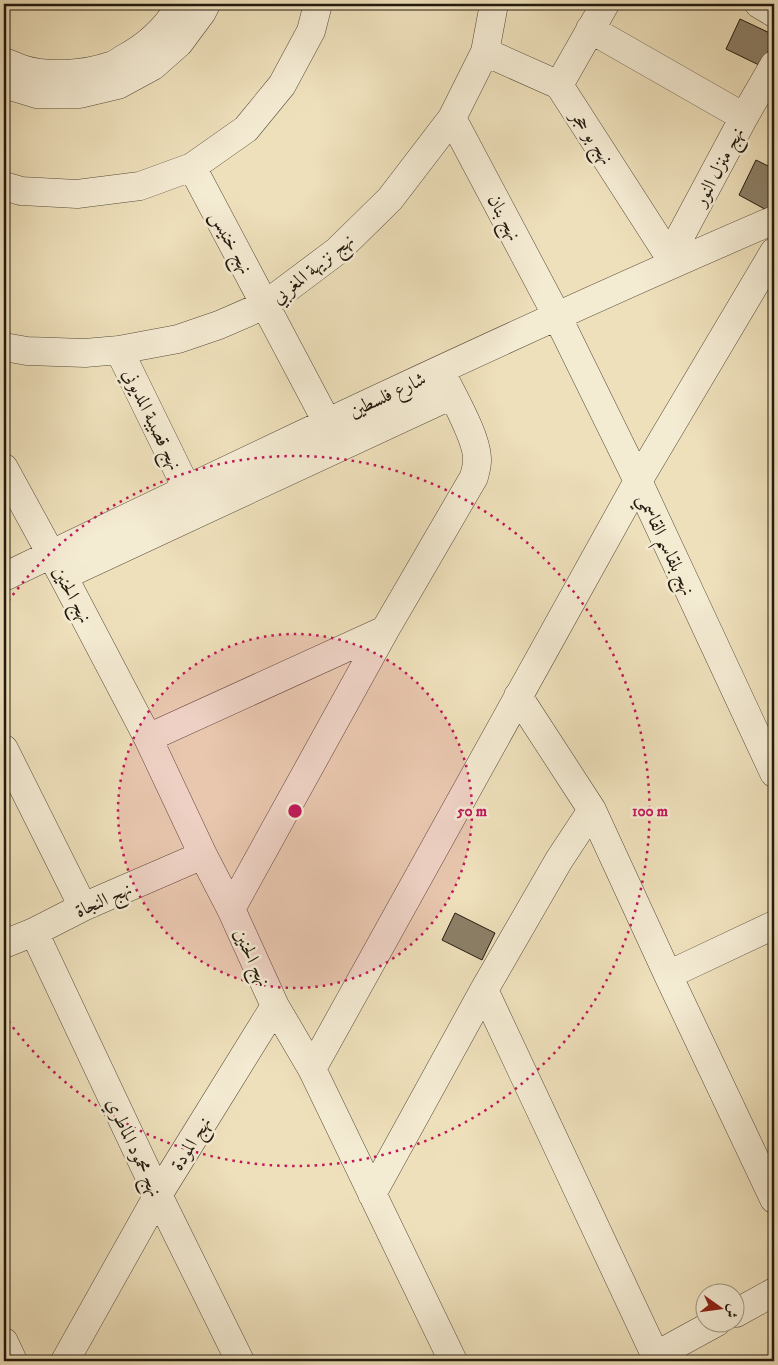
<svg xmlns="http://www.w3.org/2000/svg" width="778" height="1365" font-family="'IM FELL DW Pica',Amiri,serif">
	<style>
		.building { fill: #8c8068; stroke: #22190e }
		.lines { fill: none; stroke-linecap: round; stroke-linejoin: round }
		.minor-casing { stroke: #554b39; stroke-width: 29 }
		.minor { stroke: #f4ebd3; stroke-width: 28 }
		.ring { fill: none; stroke: #c2185b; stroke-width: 2.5; stroke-dasharray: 2.5 5 }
		.labels { text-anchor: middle; stroke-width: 5; stroke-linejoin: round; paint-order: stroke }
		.street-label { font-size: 19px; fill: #22190e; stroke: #f4ebd3 }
		.centre { fill: #c2185b; stroke: #f4ebd3; stroke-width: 2.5 }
		.ring-label { font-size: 15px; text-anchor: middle; font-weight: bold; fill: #c2185b; stroke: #f4ebd3; stroke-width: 5; stroke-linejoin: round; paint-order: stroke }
	</style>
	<rect width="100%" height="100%" fill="#eee0bb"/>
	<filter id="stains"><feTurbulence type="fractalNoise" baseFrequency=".004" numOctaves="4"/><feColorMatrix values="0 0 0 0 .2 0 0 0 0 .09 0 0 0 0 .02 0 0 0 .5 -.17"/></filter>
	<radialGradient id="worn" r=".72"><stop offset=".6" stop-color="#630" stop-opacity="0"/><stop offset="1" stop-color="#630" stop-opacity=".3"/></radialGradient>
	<!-- building -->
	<path class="building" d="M740,19l34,16v4l-13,27 -35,-17z
		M756,160l18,9v40l-2,4 -33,-18z
		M455,913l40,20 -13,27 -40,-20z"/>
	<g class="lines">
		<defs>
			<path id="minor" d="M759,4l15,9
				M590,29l154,88
				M485,52l74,33 110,171
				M4,62c6,2 12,5 18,7 24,8 63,6 88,-3 4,-1 9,-4 13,-7 25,-13 44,-31 58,-55
				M4,84l33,10h43l38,-9 35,-19 26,-23 23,-31 4,-8
				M559,85l46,-81
				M452,118l105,198 81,165 136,292
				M192,167l135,255
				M4,186l17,5 56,3 63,-8 52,-19 54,-38 36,-44 29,-54 7,-27
				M664,267l80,-150 30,-52
				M4,347l23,4 58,2 34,-3 59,-11 41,-14 46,-20 72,-54 53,-52 62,-81 33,-66 9,-48
				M119,350l68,139
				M4,468l59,108 85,162 55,117 28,54 44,97 37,63 141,292
				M63,576l389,-181
				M4,577c255,-123 510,-245 770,-357
				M518,696l74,114 76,165 106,224
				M148,738l237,-108
				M4,749l79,158
				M231,909l154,-279 89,-153c1,-5 3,-10 3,-16 2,-21 -27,-70 -37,-91
				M34,932l124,263 82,166
				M4,944l30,-12 49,-25 120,-52
				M668,975l106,-50
				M484,990l174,371
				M312,1069l326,-588 136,-229
				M372,1194l112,-204 75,-130 33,-50
				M736,1313l38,-21
				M4,1342l9,19
				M655,1356l62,-34
				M65,1361l93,-166 117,-189"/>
		</defs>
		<!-- minor casing -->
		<use href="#minor" class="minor-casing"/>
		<!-- minor -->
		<use href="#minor" class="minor"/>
	</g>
	<!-- distance rings -->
	<circle cx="295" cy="811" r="177" fill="#c2185b" fill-opacity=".12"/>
	<g class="ring">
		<circle cx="295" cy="811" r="177"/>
		<path d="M4 607A355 355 0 1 1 4 1015"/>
	</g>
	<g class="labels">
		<!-- street labels -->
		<g class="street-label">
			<text transform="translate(593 137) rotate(57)" y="7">نهج بو حجر</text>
			<text transform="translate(718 166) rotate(-62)" y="7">نهج منزل النور</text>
			<text transform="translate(505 217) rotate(62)" y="7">نهج بنان</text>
			<text transform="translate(232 242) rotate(62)" y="7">نهج خنيس</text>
			<text transform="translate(312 268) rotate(-39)" y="7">نهج نزيهة المغربي</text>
			<text transform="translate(387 394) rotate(-25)" y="7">شارع فلسطين</text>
			<text transform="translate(153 419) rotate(64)" y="7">نهج قصيبة المديوني</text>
			<text transform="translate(667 544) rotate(65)" y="7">نهج بلقاسم القاسمي</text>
			<text transform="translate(73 594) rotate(62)" y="7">نهج الحنين</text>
			<text transform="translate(103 899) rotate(-24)" y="7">نهج النجاة</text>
			<text transform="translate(253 957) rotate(65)" y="7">نهج الحنين</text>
			<text transform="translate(190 1143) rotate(-58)" y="7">نهج المودة</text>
			<text transform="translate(135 1147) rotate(65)" y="7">نهج محمود الماطري</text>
		</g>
	</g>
	<circle cx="295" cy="811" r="8" class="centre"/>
	<g class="ring-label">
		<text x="472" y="816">50 m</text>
		<text x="650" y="816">100 m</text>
	</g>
	<!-- margin -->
	<rect width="778" height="1365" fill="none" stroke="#eee0bb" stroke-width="20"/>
	<rect x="5" y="5" width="768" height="1355" fill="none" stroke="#22190e" stroke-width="2.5"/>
	<rect x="10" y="10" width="758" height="1345" fill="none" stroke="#22190e"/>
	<!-- north arrow -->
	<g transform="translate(720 1308) rotate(104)"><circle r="24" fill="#f4ebd3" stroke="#a09784"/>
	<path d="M0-4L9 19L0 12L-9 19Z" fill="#8f2418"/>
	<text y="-8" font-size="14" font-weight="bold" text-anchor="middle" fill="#22190e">ش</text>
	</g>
	<rect width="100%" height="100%" filter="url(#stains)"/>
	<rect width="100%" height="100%" fill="url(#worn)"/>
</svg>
